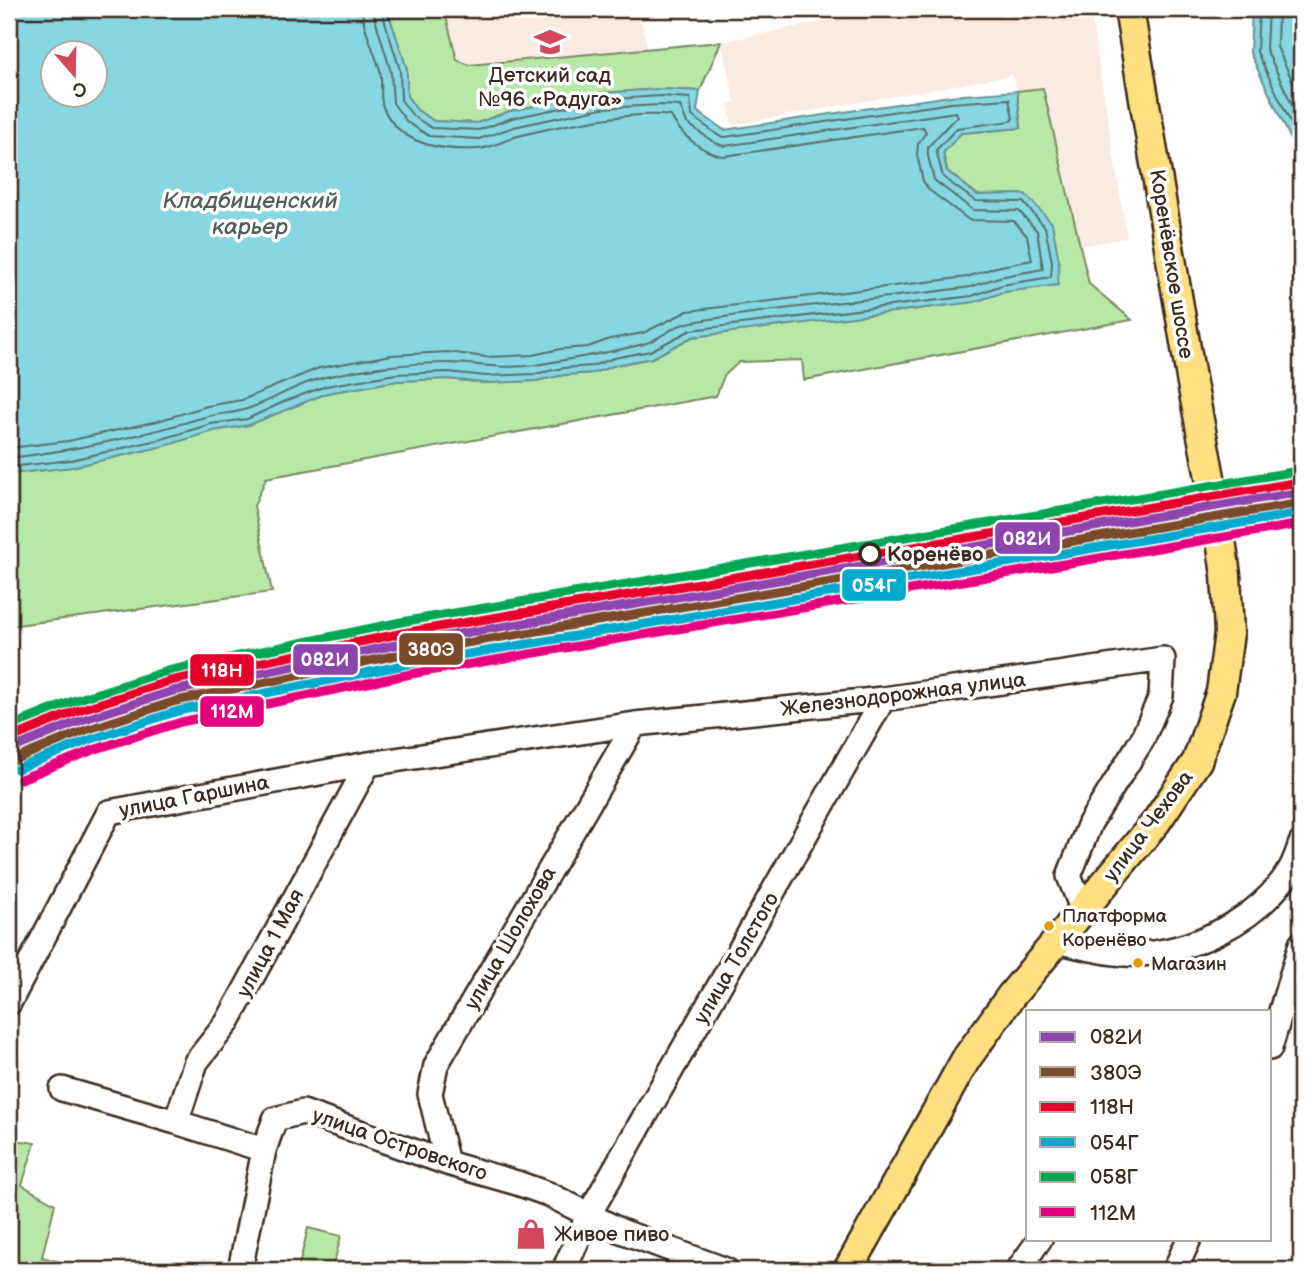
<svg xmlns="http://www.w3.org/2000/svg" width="1310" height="1279" font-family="'Balsamiq Sans',sans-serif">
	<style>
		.built { fill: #faebe2 }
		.green { fill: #b8e8a7; stroke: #7a8962; stroke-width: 2 }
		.water { fill: #86d7e2; stroke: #689294; stroke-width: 2; fill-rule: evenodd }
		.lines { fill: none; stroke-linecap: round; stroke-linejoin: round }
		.shore { stroke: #596f6c; stroke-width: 2 }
		.minor-casing { stroke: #3b2a1e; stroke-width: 28 }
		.major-casing { stroke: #3b2a1e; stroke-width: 33 }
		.minor { stroke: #fff; stroke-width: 23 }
		.major { stroke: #ffdf80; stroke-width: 28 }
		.rail-1-casing { stroke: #fff; stroke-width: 14 }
		.rail-2-casing { stroke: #fff; stroke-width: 14 }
		.rail-3-casing { stroke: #fff; stroke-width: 14 }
		.rail-4-casing { stroke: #fff; stroke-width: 14 }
		.rail-5-casing { stroke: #fff; stroke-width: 14 }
		.rail-6-casing { stroke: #fff; stroke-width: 14 }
		.rail-1 { stroke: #8e44ad; stroke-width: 9 }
		.rail-2 { stroke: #7a4b2a; stroke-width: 9 }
		.rail-3 { stroke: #e4002b; stroke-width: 9 }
		.rail-4 { stroke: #00a9ce; stroke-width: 9 }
		.rail-5 { stroke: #00a651; stroke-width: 9 }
		.rail-6 { stroke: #e5007d; stroke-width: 9 }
		.stop-dot { fill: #fff; stroke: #3b2a1e; stroke-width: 3.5 }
		.bus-dot { fill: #e49a03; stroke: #fff; stroke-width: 2.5 }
		.labels { text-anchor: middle; stroke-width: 7; stroke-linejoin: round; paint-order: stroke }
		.bus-label { font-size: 19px; fill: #3b2a1e; stroke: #fff; text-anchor: start }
		.poi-label { font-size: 21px; fill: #3b2a1e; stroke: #fff }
		.street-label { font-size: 21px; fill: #3b2a1e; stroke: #fff }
		.stop-label { font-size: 21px; font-weight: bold; fill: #3b2a1e; stroke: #fff; text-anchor: start }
		.water-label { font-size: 23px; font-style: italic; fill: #525e59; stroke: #fff }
		.line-badge { stroke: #fff; stroke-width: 2.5 }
		.badge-label { font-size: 19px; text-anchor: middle; font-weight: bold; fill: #fff }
	</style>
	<rect width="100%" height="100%" fill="#fff"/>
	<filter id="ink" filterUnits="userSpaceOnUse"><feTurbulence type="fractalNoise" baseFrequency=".0143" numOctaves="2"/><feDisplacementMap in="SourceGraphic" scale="14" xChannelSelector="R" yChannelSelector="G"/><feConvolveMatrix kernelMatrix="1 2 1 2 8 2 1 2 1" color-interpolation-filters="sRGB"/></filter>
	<g filter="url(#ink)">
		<!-- built -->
		<path class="built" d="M444,9h194l10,40 -179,16 -12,-5z
			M885,9h205l37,229 -49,8 -35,-158 -26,3 -4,-16 -281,50 -4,-21 7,-2 -14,-60z"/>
		<!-- green -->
		<path class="green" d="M387,9h57l13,51 12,5 252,-23 -21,49 -40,-2 -60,4 -90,18 -33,12 -43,-2 -17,-11 -10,-14v-27z
			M1043,88l46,196 43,36 -328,60 -2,-20 -63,2 -15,14 -8,20 -450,82 -12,28 18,86 -263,34v-152l63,-7 92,-21 49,-15 36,-6 78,-32 70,-12 51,-2 37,4 51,-2 28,-6 29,-2 23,-8 36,-7 40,-21 282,-35 30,-10 53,-7 -32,-91 -47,1 -31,-24 -4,-19 18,-19 60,-5 -4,-37z
			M9,1139l26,4 -13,42 33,19 -13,53 32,9 -1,4h-64z
			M308,1228l33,8 -9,34h-34z"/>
		<!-- water -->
		<path class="water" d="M9,9h378l20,60v27l10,14 17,11 43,2 33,-12 90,-18 60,-4 40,2 -3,20 27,19 226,-34 67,-5 4,37 -60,5 -18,20 4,18 30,24 48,-1 27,29 7,38 -1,24 -54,7 -30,10 -282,35 -40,21 -36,7 -23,8 -29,2 -28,6 -51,2 -37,-4 -51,2 -70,12 -78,32 -36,6 -49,15 -92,21 -63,7zM52,52h42v42h-42z
			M1252,9h49v147l-6,-8 -45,-95z"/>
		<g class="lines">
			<!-- shore -->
			<path class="shore" d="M1259,9l-2,43 44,92
				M1268,9l-2,40 35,75
				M1278,9l-1,38 24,53
				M9,448l59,-7 90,-20 49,-15 35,-6 77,-32 73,-13 56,-3 38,5 47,-2 27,-6 28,-2 22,-8 33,-6 45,-22 279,-34 29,-10 36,-7 -5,-24 -13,-15 -45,-1 -40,-30 -6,-9 -6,-26 1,-11 8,-12 -3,-5 -199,29c-20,-2 -45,-22 -53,-40 -39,-6 -113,10 -153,20 -13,4 -26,12 -40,13 -37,2 -79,-4 -95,-42 -4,-12 0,-25 -3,-37 -6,-20 -17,-41 -18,-61
				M9,458c69,-8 129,-21 196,-41 14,-4 29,-3 42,-8 26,-9 50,-25 78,-32 39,-9 80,-14 121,-14 30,0 59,7 89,2 37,-6 73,-12 109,-21 17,-5 30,-20 48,-22 92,-16 185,-22 278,-35l29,-10 44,-8 -6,-38 -18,-20 -46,-1 -39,-30 -6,-24v-9l22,-24 8,-6 -2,-5 -232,34 -9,-3 -28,-20 -7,-17 -20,-1 -58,3 -88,19 -35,12 -50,-3 -22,-14 -14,-19 -2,-31 -19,-63
				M9,467l62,-7 91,-21 49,-15 36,-5 41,-19 38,-14 70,-12 52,-2 38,4 49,-2 28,-6 29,-2 22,-8 36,-7 41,-21 281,-34 30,-11 49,-8 1,-15 -7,-35 -22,-25 -48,-1 -32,-24 -7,-27 21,-22 54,-7 2,-3 -4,-19 -58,4 -226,34 -6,-1 -27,-20 -2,-18 -30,-2 -59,4 -89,18 -33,12 -47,-2 -19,-12 -12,-16 -1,-30 -19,-61"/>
			<defs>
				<path id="minor" d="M1056,941c22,5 47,12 69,13 60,3 135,-33 166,-86 4,-7 7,-16 10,-25
					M9,1003l100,-191 259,-48 267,-40 248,-25 280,-40 -2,37 -19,44 -52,83 -21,53 14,35
					M1270,1048l31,-104
					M62,1089l114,33 88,28
					M176,1122l20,-60 31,-39 141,-259
					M447,1163l-17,-69 6,-29 199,-341
					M240,1270l24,-120 11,-31 28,-7 144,51 70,20 31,11 73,37 105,39
					M564,1270l24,-54 295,-517
					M1018,1270l22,-31
					M1175,1270l14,-31"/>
				<path id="major" d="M848,1270l118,-211 45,-63 145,-174 41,-61 24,-69 8,-59 -3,-58 -8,-56 -27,-141 -62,-369"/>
			</defs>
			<!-- minor casing -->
			<use href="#minor" class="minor-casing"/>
			<!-- major casing -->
			<use href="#major" class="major-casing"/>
			<!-- minor -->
			<use href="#minor" class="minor"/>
			<!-- major -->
			<use href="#major" class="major"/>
			<defs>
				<path id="rail-1" d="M9,750l73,-30 91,-29 232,-48 896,-151"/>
				<path id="rail-2" d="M13,760l73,-30 90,-29 231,-48 894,-150"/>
				<path id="rail-3" d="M9,739l70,-29 91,-29 233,-48 896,-151"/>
				<path id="rail-4" d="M17,769l72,-29 89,-29 231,-47 892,-151"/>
				<path id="rail-5" d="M9,727l67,-27 91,-29 234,-49 897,-151"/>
				<path id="rail-6" d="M21,779l72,-29 88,-28 230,-48 890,-150"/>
			</defs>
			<!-- rail-1 casing -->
			<use href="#rail-1" class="rail-1-casing"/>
			<!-- rail-2 casing -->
			<use href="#rail-2" class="rail-2-casing"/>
			<!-- rail-3 casing -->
			<use href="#rail-3" class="rail-3-casing"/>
			<!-- rail-4 casing -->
			<use href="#rail-4" class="rail-4-casing"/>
			<!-- rail-5 casing -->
			<use href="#rail-5" class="rail-5-casing"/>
			<!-- rail-6 casing -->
			<use href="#rail-6" class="rail-6-casing"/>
			<!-- rail-1 -->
			<use href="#rail-1" class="rail-1"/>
			<!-- rail-2 -->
			<use href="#rail-2" class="rail-2"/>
			<!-- rail-3 -->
			<use href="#rail-3" class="rail-3"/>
			<!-- rail-4 -->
			<use href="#rail-4" class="rail-4"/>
			<!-- rail-5 -->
			<use href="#rail-5" class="rail-5"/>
			<!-- rail-6 -->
			<use href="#rail-6" class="rail-6"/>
		</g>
	</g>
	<!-- icons -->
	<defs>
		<symbol id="school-bare" viewBox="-9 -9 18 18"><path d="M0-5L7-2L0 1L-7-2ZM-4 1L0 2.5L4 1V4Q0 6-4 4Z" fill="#d1495b" stroke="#fff" stroke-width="2.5" paint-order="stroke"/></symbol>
		<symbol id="shop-bare" viewBox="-9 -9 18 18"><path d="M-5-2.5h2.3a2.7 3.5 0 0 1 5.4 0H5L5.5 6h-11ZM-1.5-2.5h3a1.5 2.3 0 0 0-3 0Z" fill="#d1495b" stroke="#fff" stroke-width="2.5" paint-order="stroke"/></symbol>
	</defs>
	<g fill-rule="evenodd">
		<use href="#school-bare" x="528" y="20" width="44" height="44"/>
		<use href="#shop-bare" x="509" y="1212" width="44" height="44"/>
	</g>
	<!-- markers -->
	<circle class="stop-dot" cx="870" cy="554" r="10"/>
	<g class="bus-dot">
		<circle cx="1049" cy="926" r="6"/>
		<circle cx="1138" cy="963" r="6"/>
	</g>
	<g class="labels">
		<!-- bus labels -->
		<g class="bus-label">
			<text x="1062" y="922">Платформа<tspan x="1062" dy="24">Коренёво</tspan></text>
			<text x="1151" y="970">Магазин</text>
		</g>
		<!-- poi labels -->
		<g class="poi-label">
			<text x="550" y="82">Детский сад<tspan x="550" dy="24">№96 «Радуга»</tspan></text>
			<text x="554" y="1241" text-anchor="start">Живое пиво</text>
		</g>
		<!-- street labels -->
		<g class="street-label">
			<text transform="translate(1172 264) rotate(81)" y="7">Коренёвское шоссе</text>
			<text transform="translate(903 694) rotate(-7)" y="7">Железнодорожная улица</text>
			<text transform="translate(194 796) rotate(-11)" y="7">улица Гаршина</text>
			<text transform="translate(1148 826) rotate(-53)" y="7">улица Чехова</text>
			<text transform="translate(510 938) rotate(-60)" y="7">улица Шолохова</text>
			<text transform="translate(270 943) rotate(-62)" y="7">улица 1 Мая</text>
			<text transform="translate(736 958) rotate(-60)" y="7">улица Толстого</text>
			<text transform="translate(400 1144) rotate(19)" y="7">улица Островского</text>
		</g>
		<!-- stop labels -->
		<g class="stop-label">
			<text x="887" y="561">Коренёво</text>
		</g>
		<!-- water labels -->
		<g class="water-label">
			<text x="250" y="208">Кладбищенский<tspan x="250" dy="26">карьер</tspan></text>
		</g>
	</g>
	<g class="line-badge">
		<rect x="994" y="521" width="67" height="34" rx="7" fill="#8e44ad"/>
		<rect x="841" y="568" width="66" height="34" rx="7" fill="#00a9ce"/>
		<rect x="398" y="632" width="66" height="34" rx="7" fill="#7a4b2a"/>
		<rect x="292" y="643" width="67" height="33" rx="7" fill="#8e44ad"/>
		<rect x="189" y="653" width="66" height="34" rx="7" fill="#e4002b"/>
		<rect x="199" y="695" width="66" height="33" rx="7" fill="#e5007d"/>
	</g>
	<g class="badge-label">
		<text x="1027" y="545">082И</text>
		<text x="874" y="592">054Г</text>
		<text x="431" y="656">380Э</text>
		<text x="325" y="666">082И</text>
		<text x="222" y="677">118Н</text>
		<text x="232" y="718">112М</text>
	</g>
	<!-- margin -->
	<rect width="1310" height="1279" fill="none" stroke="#fff" stroke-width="35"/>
	<rect x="18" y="18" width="1275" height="1244" fill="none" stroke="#3b2a1e" stroke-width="2.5" filter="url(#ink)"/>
	<!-- legend -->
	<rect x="1026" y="1010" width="245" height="231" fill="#ffffff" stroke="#b1aaa5" stroke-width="2"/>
	<rect x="1040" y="1032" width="35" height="10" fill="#8e44ad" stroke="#b1aaa5" stroke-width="2"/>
	<text x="1090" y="1044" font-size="21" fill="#3b2a1e">082И</text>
	<rect x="1040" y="1067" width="35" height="10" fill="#7a4b2a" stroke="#b1aaa5" stroke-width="2"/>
	<text x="1090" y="1080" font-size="21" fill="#3b2a1e">380Э</text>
	<rect x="1040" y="1102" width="35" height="10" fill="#e4002b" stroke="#b1aaa5" stroke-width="2"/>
	<text x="1090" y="1114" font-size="21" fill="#3b2a1e">118Н</text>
	<rect x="1040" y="1137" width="35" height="10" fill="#00a9ce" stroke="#b1aaa5" stroke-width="2"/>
	<text x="1090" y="1150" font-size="21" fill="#3b2a1e">054Г</text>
	<rect x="1040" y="1172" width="35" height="10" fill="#00a651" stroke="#b1aaa5" stroke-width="2"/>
	<text x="1090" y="1184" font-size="21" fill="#3b2a1e">058Г</text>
	<rect x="1040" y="1207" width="35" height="10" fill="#e5007d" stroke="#b1aaa5" stroke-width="2"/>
	<text x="1090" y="1220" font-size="21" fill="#3b2a1e">112М</text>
	<!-- north arrow -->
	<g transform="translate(74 74) rotate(160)"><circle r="33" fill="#ffffff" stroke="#b1aaa5" stroke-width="2"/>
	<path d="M0-5L12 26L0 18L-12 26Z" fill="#d1495b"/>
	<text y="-10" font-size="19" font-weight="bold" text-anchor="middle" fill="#3b2a1e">С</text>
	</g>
</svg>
